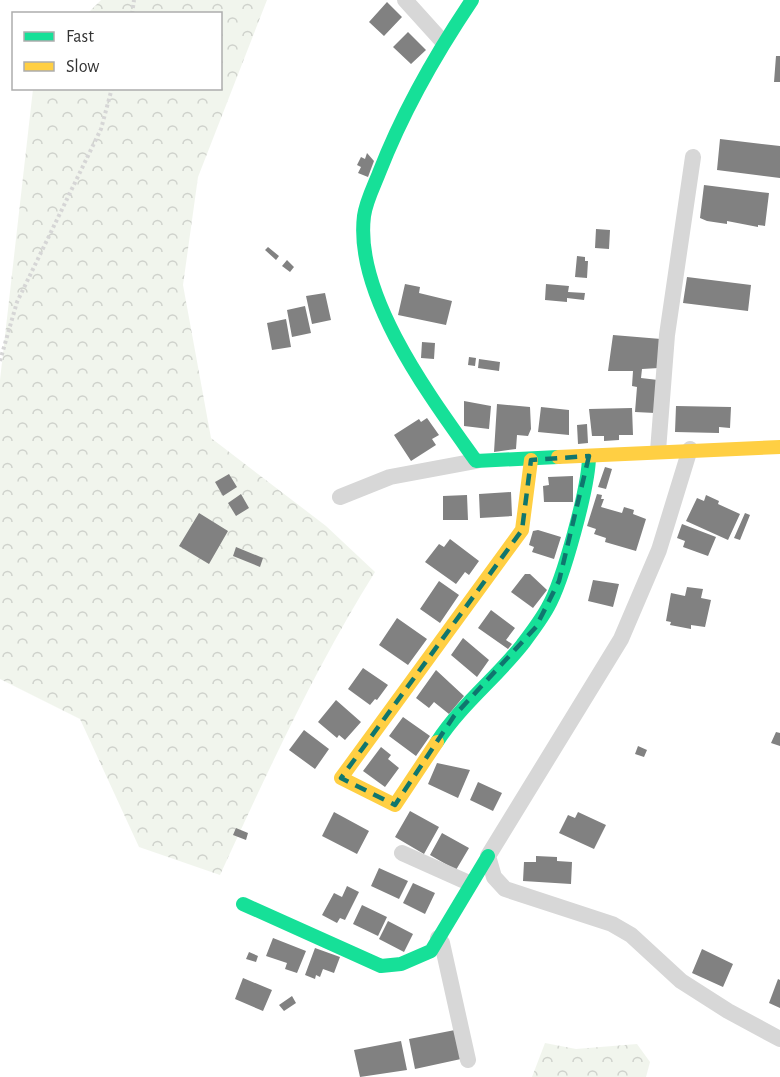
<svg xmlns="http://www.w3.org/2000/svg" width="780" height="1077" font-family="'Alegreya Sans',sans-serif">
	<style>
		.forest { fill: url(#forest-crowns) }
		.building { fill: #818181 }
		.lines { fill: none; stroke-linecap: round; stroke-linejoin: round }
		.path { stroke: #d6d6d6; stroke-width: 4; stroke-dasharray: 3 3; stroke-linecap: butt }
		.street { stroke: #d7d7d7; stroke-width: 16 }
		.fast { stroke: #16e098; stroke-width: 14 }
		.slow { stroke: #ffcf43; stroke-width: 14 }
		.marked { fill: none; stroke: #0f766e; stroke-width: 4.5; stroke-dasharray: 12 8; stroke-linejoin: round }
	</style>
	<defs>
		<pattern id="forest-crowns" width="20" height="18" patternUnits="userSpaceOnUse" patternTransform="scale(1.5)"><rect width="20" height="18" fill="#f1f5ed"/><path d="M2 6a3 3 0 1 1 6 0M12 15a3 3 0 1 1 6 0" fill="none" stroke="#cfd2cc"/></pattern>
	</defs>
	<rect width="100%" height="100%" fill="#fff"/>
	<!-- forest -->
	<path class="forest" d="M101,0h166l-69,177 -15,108 28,153 115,88 49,46c-60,96 -107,199 -155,303l-81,-28 -59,-128 -80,-40v-299l33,-291 187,-1v-74l-132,-1z
		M545,1043l31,6 61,-5 13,18 -4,15h-114z"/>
	<!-- building -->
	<path class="building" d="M387,2l15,15 -18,19 -15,-14z
		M408,32l18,18 -15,14 -18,-17z
		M776,56h4v26h-6z
		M720,139l60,7v32l-63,-8z
		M367,153l7,8 -6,16 -10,-4 3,-6 -4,-2 4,-8 4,2z
		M704,185l65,8 -4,33 -7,-1v2l-31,-6v3l-20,-3 -7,-3z
		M596,229l14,1 -1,19 -14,-1z
		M268,247l11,9 -3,4 -11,-10z
		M577,256l8,1v4h3l-1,17 -12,-1z
		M287,260l7,7 -4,5 -8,-6z
		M687,277l64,8 -3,26 -65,-8z
		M405,284l15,3 -1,6 33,8 -6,24 -48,-10z
		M546,284l23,2 -1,6 17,1 -1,7 -17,-2v4l-22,-2z
		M325,293l6,27 -19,4 -6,-28z
		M305,306l6,27 -19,4 -5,-27z
		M286,319l5,28 -19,3 -5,-27z
		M613,335l48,4 -2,29 -17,1 -1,9 17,2 -3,33 -20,-1 2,-25 -5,-1 1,-15h-25z
		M422,342l13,1 -1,16 -13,-1z
		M469,357l7,1 -1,8 -7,-1z
		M479,359l21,3 -1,9 -21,-3z
		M464,401l27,5 -2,23 -25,-3z
		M497,404l33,3 1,22 -3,7 -11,-1 -1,14 -22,3z
		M676,406l55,1 -1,21 -11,-1v6l-44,-1z
		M541,407l28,3v25l-31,-3z
		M632,408l1,27h-14v5l-15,1v-5h-12l-3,-27z
		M427,418l12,17 -7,4 4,6 -25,16 -17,-26 25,-16 2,3z
		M587,424l1,19 -10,1 -1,-19z
		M605,467l7,2 -6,20 -8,-2z
		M229,474l8,13 -14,9 -8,-14z
		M573,476v26h-29l-1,-16 6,-1 -1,-8z
		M511,492l1,24 -32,2 -1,-24z
		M241,494l8,14 -13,8 -8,-13z
		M597,494l5,1 -1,4h3l-3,8 21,6 2,-6 10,3 -1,4 13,5 -10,32 -31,-9 1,-4 -12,-4 2,-5 -9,-3z
		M467,495l1,25h-25v-24z
		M706,495l13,6 -1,3 22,10 -12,26 -42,-19 11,-23 7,3z
		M199,513l29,18 -19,33 -30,-18z
		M745,513l5,2 -10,25 -6,-2z
		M682,524l34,13 -8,19 -25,-9 2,-6 -8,-3z
		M538,530l23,7 -7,22 -22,-7 2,-5 -5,-2 4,-14z
		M450,539l29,22 -10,14 -4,-3 -9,12 -31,-22 14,-18 5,3z
		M236,547l27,11 -3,9 -27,-11z
		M525,574h5l17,16 -14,18 -22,-16z
		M593,580l26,4 -6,23 -25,-6z
		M439,581l20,14 -19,28 -20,-14z
		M687,587l16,2 -2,9 10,2 -6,27 -14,-2v4l-21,-4 1,-3 -5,-1 5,-28 14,3z
		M491,610l24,18 -9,12 6,4 -4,5 -30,-21z
		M397,618l30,21 -19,26 -29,-20z
		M463,638l26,22 -12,17 -26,-22z
		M363,668l25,17 -11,15 -2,-1 -5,6 -22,-16z
		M436,670l28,26 -15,18 -15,-12 -5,6 -13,-10z
		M336,700l25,22 -16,18 -6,-5 -2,3 -19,-16z
		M403,717l27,19 -14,20 -27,-20z
		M304,730l25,19 -14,20 -26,-19z
		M776,732l4,1v13l-9,-3z
		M638,746l9,4 -3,7 -9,-3z
		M381,747l10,8 -3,4 11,9 -14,19 -22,-16z
		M437,763l33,7 -12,28 -30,-14z
		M478,782l24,11 -9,18 -23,-11z
		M410,811l29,16 -15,27 -29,-17z
		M334,812l35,19 -12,23 -35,-18z
		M578,812l28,13 -12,24 -35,-16 9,-18 7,3z
		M236,828l12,5 -2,7 -13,-5z
		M442,833l27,15 -13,22 -26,-15z
		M536,856l21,1v4l15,1 -1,22 -48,-3 1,-19h12z
		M379,868l29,13 -9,18 -28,-13z
		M413,883l22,10 -10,21 -22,-11z
		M347,886l12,6 -14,28 -5,-2 -3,5 -15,-8 12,-22 8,4z
		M362,905l25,12 -9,19 -25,-12z
		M388,921l25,13 -9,18 -25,-13z
		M273,938l33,13 -9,22 -12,-4 2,-6 -21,-7z
		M315,948l25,9 -6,16 -11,-4 -3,8 -4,-2 -1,4 -10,-4z
		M702,949l31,15 -10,23 -31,-14z
		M249,952l9,4 -2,6 -10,-3z
		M243,978l29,12 -9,21 -28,-12z
		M778,979l2,1v28l-11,-5z
		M292,996l4,7 -12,8 -5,-6z
		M455,1030l6,29 -46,10 -6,-30z
		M401,1041l6,29 -47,7 -6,-27z"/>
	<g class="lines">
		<!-- path -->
		<path class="path" d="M132,14l2,-14
			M0,361l17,-59 84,-173 11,-41"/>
		<!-- street -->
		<path class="street" d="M405,0l38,42
			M690,449l-31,101 -38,89 -133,217 6,21 11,12 107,35 19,11 50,46 47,30 52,28
			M658,451l9,-116 26,-178
			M340,497l50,-20 86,-16
			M402,853l67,30
			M438,938l4,5 26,117"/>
		<!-- fast -->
		<path class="fast" d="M472,0c-37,55 -69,111 -93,173 -5,13 -13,28 -15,43 -10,80 68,183 112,245l82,-4
			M437,742c24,-37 58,-63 85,-97 9,-12 19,-25 26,-38 15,-26 41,-121 41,-151
			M243,904l138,62 20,-2 30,-13 57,-95"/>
		<!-- slow -->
		<path class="slow" d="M558,457l222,-10
			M437,742l-42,63 -54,-27 181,-248 9,-70"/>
	</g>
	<!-- marked area -->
	<path class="marked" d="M589,456l-30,125 -23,46 -82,89 -59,89 -54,-27 181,-248 9,-70z"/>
	<!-- legend -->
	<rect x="12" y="12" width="210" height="78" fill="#ffffff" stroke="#adadad" stroke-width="1.5"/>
	<rect x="24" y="32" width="30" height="9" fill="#16e098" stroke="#adadad" stroke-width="1.5"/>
	<text x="66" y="42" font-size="18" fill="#333333">Fast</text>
	<rect x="24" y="62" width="30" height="9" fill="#ffcf43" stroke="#adadad" stroke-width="1.5"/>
	<text x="66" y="72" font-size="18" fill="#333333">Slow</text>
</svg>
